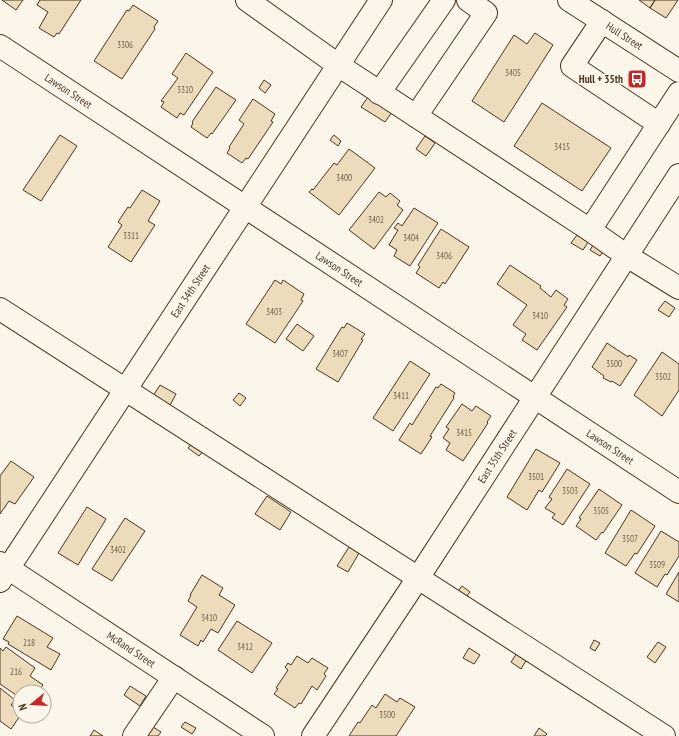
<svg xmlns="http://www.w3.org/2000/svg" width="679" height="736" font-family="'PT Sans Narrow',sans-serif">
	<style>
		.building { fill: #ecdcbc; stroke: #4a3520 }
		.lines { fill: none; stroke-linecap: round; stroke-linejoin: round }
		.minor-casing { stroke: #4a3520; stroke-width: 24 }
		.major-casing { stroke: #4a3520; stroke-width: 24 }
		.minor { stroke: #fbf6e9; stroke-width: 22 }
		.major { stroke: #fbf6e9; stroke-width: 22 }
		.labels { text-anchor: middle; stroke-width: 3; stroke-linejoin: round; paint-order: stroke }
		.number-label { font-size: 9px; fill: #725f47 }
		.street-label { font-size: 11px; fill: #4a3520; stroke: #fbf6e9 }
		.poi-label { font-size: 11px; font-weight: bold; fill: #4a3520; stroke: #fbf6e9; text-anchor: end }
	</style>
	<rect width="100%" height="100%" fill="#fbf6e9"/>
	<!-- building -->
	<path class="building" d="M2,0h21l-7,10z
		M40,0h41l-22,34 -2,-1 -3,4 -15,-9 9,-16 -11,-7z
		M639,0h16l-5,8z
		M655,0h23l-12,18 -16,-10z
		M133,5l25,16 -4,6 1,2 -33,50 -28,-18 33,-51 2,1z
		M535,33l18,12 -49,77 -32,-21 42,-66 13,9z
		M186,53l27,19 -29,43 -4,-2 -3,5 -16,-11 3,-5 -3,-1 17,-23 -6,-4z
		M264,80l7,5 -6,8 -6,-5z
		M216,87l20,13 -24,34 -1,-1 -4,5 -16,-11 2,-4 -1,-1z
		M368,97l24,15 -7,10 -24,-15z
		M253,99l22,15 -4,7 2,1 -25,37 -2,-1 -4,5 -15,-10 3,-5 -1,-1 15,-23 -5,-4z
		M542,103l69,45 -29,43 -68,-45z
		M60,135l17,11 -36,55 -18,-11z
		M334,135l7,6 -3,5 -8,-6z
		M425,136l10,7 -9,13 -10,-7z
		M349,149l26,19 -36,47 -30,-23 3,-3 1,1 21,-27 3,2z
		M142,190l18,11 -12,20 7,4 -24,37 -23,-15 14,-22 -4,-3 10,-15 2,1z
		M379,192l7,5 4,-4 10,8 -3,4 6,5 -29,39 -25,-19z
		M414,208l24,15 -28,43 -16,-10 3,-6 -8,-5 9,-15 -4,-2 4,-5 4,3z
		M441,229l28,18 -24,37 -2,-2 -4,6 -23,-15 4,-6 -2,-2z
		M577,235l11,7 -5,8 -12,-7z
		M595,242l10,7 -5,7 -10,-6z
		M510,265l31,21 -1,2 11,9 5,-7 12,9 -4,6 3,2 -30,43 -15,-10 4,-6 -13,-9 14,-20 -30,-21z
		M275,280l6,4 2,-4 21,14 -3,6 2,1 -28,42 -29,-19z
		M665,301l10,7 -6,9 -11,-7z
		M347,323l18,11 -4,5 2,1 -25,42 -22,-13 26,-42 2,1z
		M297,324l17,12 -11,15 -17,-12z
		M607,343l21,14 1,-2 8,5 -17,26 -8,-5 -1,1 -8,-4 1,-2 -12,-9z
		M662,352l17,12v26l-17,26 -28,-21z
		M410,361l20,13 -37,57 -20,-13z
		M441,384l14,9 -2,4 1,1 -24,38 2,1 -11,17 -22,-14 11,-17 2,2 24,-38 2,1z
		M160,385l16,9 -7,13 -16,-11z
		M239,393l7,5 -6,8 -7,-6z
		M462,404l10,7 4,-5 15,10 -4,6 1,1 -25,38 -17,-11 4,-7 -7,-5 6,-9 -3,-2z
		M195,440l11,8 -7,8 -11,-8z
		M536,449l24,14 -18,29 -3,-2 -12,20 -20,-13z
		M11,461l23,16 -19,27 -6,-3 -9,13v-38z
		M567,469l23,15 -27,41 -11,-7 3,-4 -10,-6 7,-9 -3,-2z
		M599,489l23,16 -19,28 -1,-1 -6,8 -20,-14 5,-7 -2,-1z
		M267,496l24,16 -11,18 -25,-16z
		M87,507l19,12 -28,46 -20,-12z
		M631,510l24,16 -18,28 -2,-1 -9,13 -21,-13z
		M125,518l20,13 -33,50 -20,-12z
		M661,531l18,11v14l-12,19 -2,-1 -8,13 -22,-14z
		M349,547l10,6 -11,19 -11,-6z
		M679,572v30l-13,-8z
		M202,575l21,13 -4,7 16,10 -17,28 -7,-4 -8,13 -2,-2 -3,6 -18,-11 17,-28 -9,-6 3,-6h-1z
		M462,586l8,6 -6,8 -8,-6z
		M17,616l36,22 -6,9 13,7 -9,16 -43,-26 1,-2 -6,-3z
		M237,621l35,22 -20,30 -34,-23z
		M594,640l6,3 -5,8 -5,-3z
		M658,642l8,5 -11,16 -8,-6z
		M6,647l29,21 -5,8 13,9 -5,7 -18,1 -2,-1 -2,3 -16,-11v-36l3,3z
		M469,648l11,7 -6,9 -11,-6z
		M517,653l10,6 -6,10 -10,-7z
		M297,656l11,7 4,-5 16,10 -4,6 2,2 -9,14 -5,-4 -11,18 -2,-1 -4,5 -21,-14 4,-5 -2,-1 12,-18 -3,-3 3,-4 3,2z
		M130,686l16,10 -6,10 -16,-11z
		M0,688l15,12 -4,5 9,6v5l-9,13 -11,-8z
		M385,694l12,8 3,-4 15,9 -19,29h-47l9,-14 2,1 12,-18 4,3z
		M185,722l11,6 -4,6 -11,-7z
		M150,725l11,7 -3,4h-15z
		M539,728l8,6 -2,2h-11z
		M94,730l9,6h-13z"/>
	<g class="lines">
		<defs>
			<g id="minor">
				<path d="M247,0l91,65 252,165"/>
				<path d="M602,21l-30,45 87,58"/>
				<path id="s1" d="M0,46l679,446"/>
				<path d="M379,93l65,-93"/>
				<path d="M679,93l-89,137 37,26 52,32"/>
				<path d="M416,116l70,-103 -18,-13"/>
				<path d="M0,309l664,427"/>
				<path id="s2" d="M0,563l263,173"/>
				<path id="s3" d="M0,581l381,-581"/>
				<path d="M134,736l40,-59"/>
				<path id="s4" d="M313,736l105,-158 261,-403"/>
			</g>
			<g id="major">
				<path id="s5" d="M569,0l110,71"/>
			</g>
		</defs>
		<!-- minor casing -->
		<use href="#minor" class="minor-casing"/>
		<!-- major casing -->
		<use href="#major" class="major-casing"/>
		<!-- minor -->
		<use href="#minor" class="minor"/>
		<!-- major -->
		<use href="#major" class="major"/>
	</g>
	<!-- icons -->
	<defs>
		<symbol id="bus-square" viewBox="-11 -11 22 22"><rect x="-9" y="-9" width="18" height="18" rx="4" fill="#c62828" stroke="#fbf6e9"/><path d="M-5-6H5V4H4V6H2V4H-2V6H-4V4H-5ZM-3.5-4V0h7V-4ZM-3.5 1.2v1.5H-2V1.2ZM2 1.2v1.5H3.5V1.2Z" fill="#fff"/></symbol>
	</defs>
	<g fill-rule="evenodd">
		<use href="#bus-square" x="626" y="68" width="22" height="22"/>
	</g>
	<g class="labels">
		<!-- number labels -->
		<g class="number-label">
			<text x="125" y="48">3306</text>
			<text x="513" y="76">3405</text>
			<text x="185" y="93">3310</text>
			<text x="562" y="150">3415</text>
			<text x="344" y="181">3400</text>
			<text x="376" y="223">3402</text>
			<text x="131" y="239">3311</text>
			<text x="411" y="241">3404</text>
			<text x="444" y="259">3406</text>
			<text x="274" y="315">3403</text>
			<text x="540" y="319">3410</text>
			<text x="340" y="357">3407</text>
			<text x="614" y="367">3500</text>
			<text x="663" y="380">3502</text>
			<text x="401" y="399">3411</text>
			<text x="464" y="436">3415</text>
			<text x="536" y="480">3501</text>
			<text x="570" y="494">3503</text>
			<text x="601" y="514">3505</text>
			<text x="630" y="542">3507</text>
			<text x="118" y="553">3402</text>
			<text x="657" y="568">3509</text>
			<text x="209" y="621">3410</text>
			<text x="29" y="646">218</text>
			<text x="245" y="650">3412</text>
			<text x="16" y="675">216</text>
			<text x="387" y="718">3500</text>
		</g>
		<!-- street labels -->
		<g class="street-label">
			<text dy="4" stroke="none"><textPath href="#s5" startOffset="66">Hull Street</textPath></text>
			<text dy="4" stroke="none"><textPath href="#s1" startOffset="82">Lawson Street</textPath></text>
			<text dy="4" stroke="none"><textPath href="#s1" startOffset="406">Lawson Street</textPath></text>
			<text dy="4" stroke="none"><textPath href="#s3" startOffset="347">East 34th Street</textPath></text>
			<text dy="4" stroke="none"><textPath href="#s1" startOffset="730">Lawson Street</textPath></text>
			<text dy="4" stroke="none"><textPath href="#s4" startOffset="335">East 35th Street</textPath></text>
			<text dy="4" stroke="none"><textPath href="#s2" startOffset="157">McRand Street</textPath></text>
		</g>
		<!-- poi labels -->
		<g class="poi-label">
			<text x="623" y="83">Hull + 35th</text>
		</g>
	</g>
	<!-- north arrow -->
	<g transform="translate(32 704) rotate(252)"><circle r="19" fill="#fbf6e9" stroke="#b4a999"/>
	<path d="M0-3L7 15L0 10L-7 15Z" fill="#c62828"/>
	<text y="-6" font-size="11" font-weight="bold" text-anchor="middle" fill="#4a3520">N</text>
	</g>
</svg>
